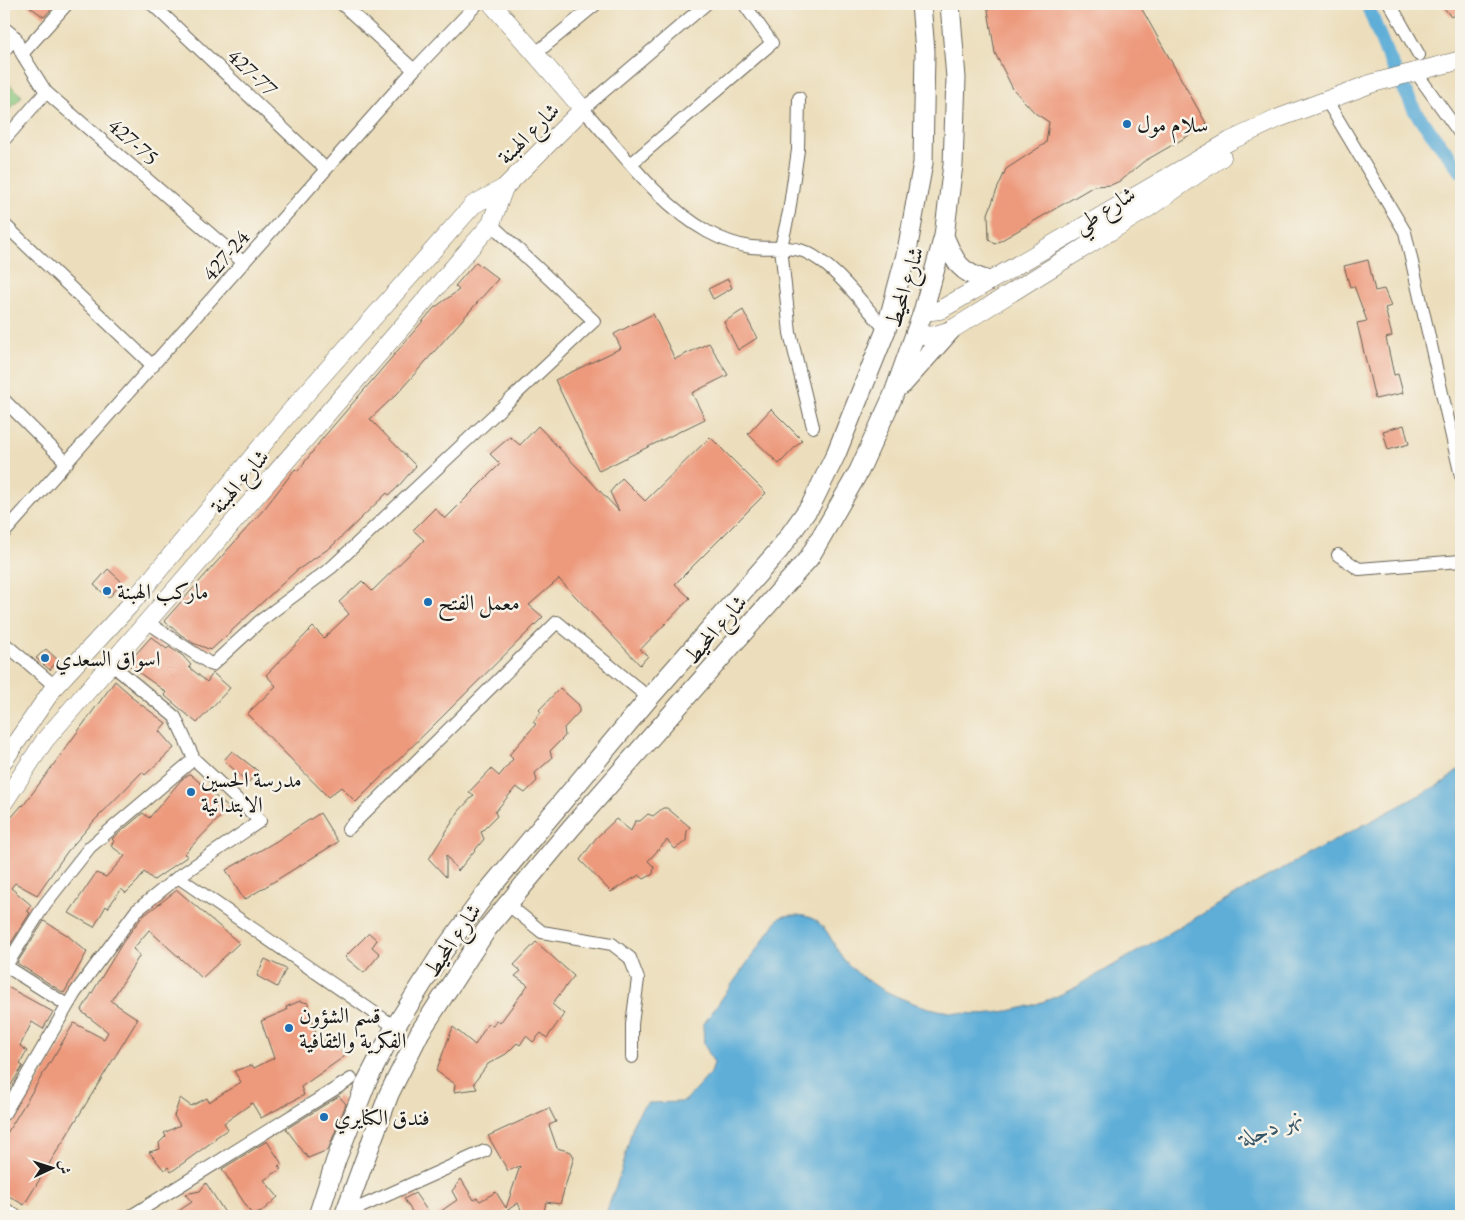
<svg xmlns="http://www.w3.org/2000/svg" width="1465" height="1220" font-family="'EB Garamond',Amiri,serif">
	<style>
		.green { fill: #8ac87e; stroke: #53724d }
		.water { fill: #5eaed8; stroke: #3d657a }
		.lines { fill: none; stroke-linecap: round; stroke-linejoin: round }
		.canal { stroke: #5eaed8; stroke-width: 14 }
		.building { fill: #ed997c }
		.street-casing { stroke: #656054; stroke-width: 14 }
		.secondary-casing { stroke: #656054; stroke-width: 19 }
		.primary-casing { stroke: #656054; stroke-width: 21 }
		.street { stroke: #fff; stroke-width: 12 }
		.secondary { stroke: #fff; stroke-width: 18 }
		.primary { stroke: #fff; stroke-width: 19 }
		.poi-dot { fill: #1f6fb2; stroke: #f7f3e8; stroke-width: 2 }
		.labels { text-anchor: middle; stroke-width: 5; stroke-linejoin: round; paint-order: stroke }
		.street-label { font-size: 22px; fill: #1c1c1c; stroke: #f7f3e8 }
		.poi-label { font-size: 22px; fill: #1c1c1c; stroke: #f7f3e8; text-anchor: start }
		.water-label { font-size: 24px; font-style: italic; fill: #365667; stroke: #f7f3e8 }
	</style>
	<rect width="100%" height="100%" fill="#f7f3e8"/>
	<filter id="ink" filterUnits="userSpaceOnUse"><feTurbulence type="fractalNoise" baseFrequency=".02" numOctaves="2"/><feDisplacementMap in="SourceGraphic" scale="10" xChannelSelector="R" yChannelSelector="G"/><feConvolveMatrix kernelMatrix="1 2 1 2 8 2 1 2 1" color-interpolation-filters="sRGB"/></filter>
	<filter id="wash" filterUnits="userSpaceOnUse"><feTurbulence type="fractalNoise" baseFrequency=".0096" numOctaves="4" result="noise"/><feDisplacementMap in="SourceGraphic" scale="20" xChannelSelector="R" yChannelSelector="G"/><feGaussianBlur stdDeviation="1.12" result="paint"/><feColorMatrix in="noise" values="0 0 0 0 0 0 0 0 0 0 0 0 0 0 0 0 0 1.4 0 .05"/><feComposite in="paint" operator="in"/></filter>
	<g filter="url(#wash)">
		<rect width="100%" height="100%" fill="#ecdebc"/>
		<!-- green -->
		<path class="green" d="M4,80l18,16 -18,20z"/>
		<!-- water -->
		<path class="water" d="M1461,768v448h-856l17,-47 12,-48 9,-14 6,-4 32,-1 5,-2 25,-27 3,-10 -10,-19 -1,-19 76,-107c12,-5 30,-4 40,5 12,10 17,29 28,40 13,14 31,25 47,32 61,29 124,23 182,-8l185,-107 183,-98z"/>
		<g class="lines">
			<!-- canal -->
			<path class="canal" d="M1367,4l18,46 31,63 45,58"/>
		</g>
		<g id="blocks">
			<!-- building -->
			<path class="building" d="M26,4h30l-12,13z
				M987,4h152l68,121 -64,37 -21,18 -11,5 -17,1 -99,58 -6,-5 -1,-25 8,-22 10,-23 40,-26 3,-21 -14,-9 -22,-24 -18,-36z
				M1441,4h20v7l-10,6z
				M1368,260l7,31 9,-2 7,17 -6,2 7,28 -6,2 8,37 4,-1 5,19 -28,6 -18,-76 10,-2 -13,-35 -4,1 -6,-21z
				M476,262l22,17 -101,115 -27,25 46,47 -20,23 -7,6 -2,-2 -56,54 -35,24 -85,79 -18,-7 -13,-9 -16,-13 101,-113 30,-39 3,2 24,-32 112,-131 25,-18 -4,-4z
				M728,279l4,9 -19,11 -5,-10z
				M743,310l14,28 -19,12 -14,-28z
				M653,314l22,45 34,-16 19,32 -36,18 13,26 -106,52 -44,-91 66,-32 -7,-14z
				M771,409l31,31 -23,24 -31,-30z
				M1404,425l5,19 -21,6 -5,-19z
				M538,426l81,85 -9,-19 12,-14 23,23 65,-64 56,56 -91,91 15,14 -50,52 8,6 -8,9 -81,-86 -30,26 14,12 -187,185 -15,-15 -13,10 -81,-83 29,-28 -10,-11 47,-48 11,11 25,-24 -10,-12 23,-21 10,10 52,-51 -11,-10 22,-22 10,11 55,-55 -10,-10 20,-17 10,8z
				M108,569l14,13 -13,16 -15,-13z
				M151,637l16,12 2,-2 13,8 9,10 -2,2 18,15 6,-9 17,15 -33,35 -33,-28 2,-3 -39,-28z
				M46,649l12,11 -8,10 -14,-12z
				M115,681l17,15 -1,1 35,26 -7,8 15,17 -29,27 -3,-3 -48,49 -27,31 -30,43 -22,-12 -4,5 20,17 -4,6 3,2 -26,41v-128l18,-21 1,1z
				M560,688l19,17v7l-15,16 1,8 -15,15 2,7 -17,15 2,8 -12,12 -9,-6 -21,25 2,4 -16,16 3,7 -26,32 -12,-16v22l-17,-18 30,-48 15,-16 -5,-3 22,-23 8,7 14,-17 -4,-4 27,-31 -3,-2 8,-10 -2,-2z
				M232,751l26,20 -10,12 -24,-23z
				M190,774l39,34 -45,46 4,2 -34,24 -10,-8 -6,9 -12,12 -5,-4 -13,19 -2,-2 -12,21 -25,-14 27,-40 10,4 19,-21 -14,-10 3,-5 -2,-2 31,-26 6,5 33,-39z
				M663,808h4l23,19 -3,4 -1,10 -11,8 -8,-9 -19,21 6,6 -1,7 -9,5 -5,-4 -28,17 -31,-32 16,-22 20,-19 15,12 4,-10h5l8,-7 5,2z
				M320,813l18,29 -94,58 -18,-30 49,-28z
				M177,890l62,53 -37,35 -53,-48 -16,19 7,6 -29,46 27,18 -114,186 -20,-12v-55l70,-115 30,16 4,-7 -27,-21 42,-69 19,-25z
				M44,921l23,14 20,17 -23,41 -47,-30z
				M369,933l8,7 -5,7 8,7 -16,19 -19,-16z
				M536,942l38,34 -22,28 12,10 -17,24 -6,-5 -8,9 -7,-6 -6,9 -3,-2 -11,11 -18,10 -14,19 3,6 -23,3 1,-8 -19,-13 17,-44 22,18 13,-22 5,3 3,-6 4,3 28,-38 -13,-9 6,-5 -7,-6z
				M265,959l21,10 -9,18 -20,-11z
				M4,985l49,27 -10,17 -11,-7 -12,24 7,5 -7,13 3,2 -19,30z
				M300,1001l8,2 10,39 13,-3 14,17 -44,31 3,8 -43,23 -9,-15 -28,20 4,6 -13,9 1,1 -45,33 -3,-5 -4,3 -15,-18 11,-3 -1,-6 7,-7 -2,-3 16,-8 -6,-9 6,-18 11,8 16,-8 2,4 32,-20 -7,-11 18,-6 2,3 20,-10 -13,-37 26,-11 -1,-3z
				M339,1096l7,8 -18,46 -20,8 -22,-29z
				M549,1108l7,14 -7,3 8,23 14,4 3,5 -14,47 -14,-2 -2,9 -15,5h-5l-6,-13 -19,13h-65l23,-16 -5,-9 9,-12 13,21 3,-2 3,3 16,-9 10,16 14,-42 -12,5 -20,-35z
				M267,1141l15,23 -4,2 3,3 -17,11 14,17 -18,16 -2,-1 -5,4 -31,-47z
				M206,1183l21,33h-56l21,-14 -7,-8 15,-3z
				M415,1193l16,23h-16l-11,-17z"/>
		</g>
	</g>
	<g filter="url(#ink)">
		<use href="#blocks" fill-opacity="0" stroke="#656054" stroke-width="1"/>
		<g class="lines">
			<defs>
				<path id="street" d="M152,4l174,165
					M342,4l72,66
					M706,4l-123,105c38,42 75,95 125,123 13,7 28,13 43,15 17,2 33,-1 49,3 31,9 65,57 86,80
					M1390,4l29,51
					M4,28l11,9 -11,14
					M15,37l7,17 24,38
					M22,54l45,-50
					M535,54l61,-50
					M1415,71l46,64
					M799,98l-1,52 -9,62 -8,35 9,86 23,94
					M1327,101l78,131 56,244
					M4,140l42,-48 198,171
					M632,163l140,-120 -28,-39
					M4,224l149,142
					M4,400l63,63
					M4,533l410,-463 63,-66
					M1338,555l21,14 102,-8
					M147,622l65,43 48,-44 72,-54 262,-246 -103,-97
					M4,643l51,43
					M348,829l209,-207 92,76
					M178,877l217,150
					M506,903l36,29 70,12 18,14 8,21 -6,45v33
					M6,966l61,39
					M4,969l41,-65 45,-57 104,-88
					M4,1114l71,-121 61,-82 42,-34 82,-56 -66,-62 -19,-42 -64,-53
					M4,1208l12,8
					M345,1214l140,-63
					M131,1216l220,-137"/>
				<path id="secondary" d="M923,312l17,-2 290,-169 49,-23 94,-35 88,-23
					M914,337l21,-2 16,-5 197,-122 74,-51
					M4,760l51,-74 74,-80 159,-192 185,-209 31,-17 79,-79 -91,-105
					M4,802l41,-62 446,-516 13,-36"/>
				<path id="primary" d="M944,236c11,27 16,37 45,45
					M902,385l49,-55
					M318,1216l18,-56 31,-79 28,-54 44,-70 48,-65 162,-194 130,-148 32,-45 25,-51 50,-124 21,-79 16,-88 2,-112 -4,-47
					M344,1216l45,-122 31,-62 67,-103 84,-101 238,-270 50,-87 34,-75 30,-84 21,-76 9,-71 3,-87 -6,-74"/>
			</defs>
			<!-- street casing -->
			<use href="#street" class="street-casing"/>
			<!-- secondary casing -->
			<use href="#secondary" class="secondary-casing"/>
			<!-- primary casing -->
			<use href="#primary" class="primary-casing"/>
			<!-- street -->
			<use href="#street" class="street"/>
			<!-- secondary -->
			<use href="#secondary" class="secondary"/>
			<!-- primary -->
			<use href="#primary" class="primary"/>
		</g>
	</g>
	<!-- markers -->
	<g class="poi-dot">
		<circle cx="1127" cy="124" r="5"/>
		<circle cx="107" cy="591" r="5"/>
		<circle cx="428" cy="602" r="5"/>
		<circle cx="45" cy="658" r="5"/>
		<circle cx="191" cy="792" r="5"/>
		<circle cx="289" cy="1028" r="5"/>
		<circle cx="324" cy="1117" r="5"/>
	</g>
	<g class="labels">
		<!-- street labels -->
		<g class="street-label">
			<text transform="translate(253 72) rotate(43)" y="8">427-77</text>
			<text transform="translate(528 133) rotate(-45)" y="8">شارع الهبنة</text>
			<text transform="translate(134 141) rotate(41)" y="8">427-75</text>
			<text transform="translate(1104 209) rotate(-32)" y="8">شارع طي</text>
			<text transform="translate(225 255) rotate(-49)" y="8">427-24</text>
			<text transform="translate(904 287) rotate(-73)" y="8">شارع المحيط</text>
			<text transform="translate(239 481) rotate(-49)" y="8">شارع الهبنة</text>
			<text transform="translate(715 629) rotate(-49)" y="8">شارع المحيط</text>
			<text transform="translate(452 940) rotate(-56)" y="8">شارع المحيط</text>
		</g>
		<!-- poi labels -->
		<g class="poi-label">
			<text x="1137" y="132">سلام مول</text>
			<text x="117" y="599">ماركب الهبنة</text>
			<text x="438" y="610">معمل الفتح</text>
			<text x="55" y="666">اسواق السعدي</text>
			<text x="201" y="787">مدرسة الحسين<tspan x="201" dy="25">الابتدائية</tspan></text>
			<text x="299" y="1023">قسم الشؤون<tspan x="299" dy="25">الفكرية والثقافية</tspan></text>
			<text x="334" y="1125">فندق الكنايري</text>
		</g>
		<!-- water labels -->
		<g class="water-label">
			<text transform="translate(1271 1127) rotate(-23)" y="8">نهر دجلة</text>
		</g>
	</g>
	<!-- margin -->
	<rect width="1465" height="1220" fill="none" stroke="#f7f3e8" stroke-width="20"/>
	<!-- north arrow -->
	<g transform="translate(52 1168) rotate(86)" stroke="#f7f3e8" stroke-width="4" paint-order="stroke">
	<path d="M0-4L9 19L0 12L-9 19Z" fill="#1c1c1c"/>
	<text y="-8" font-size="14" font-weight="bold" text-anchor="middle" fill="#1c1c1c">ش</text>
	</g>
</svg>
